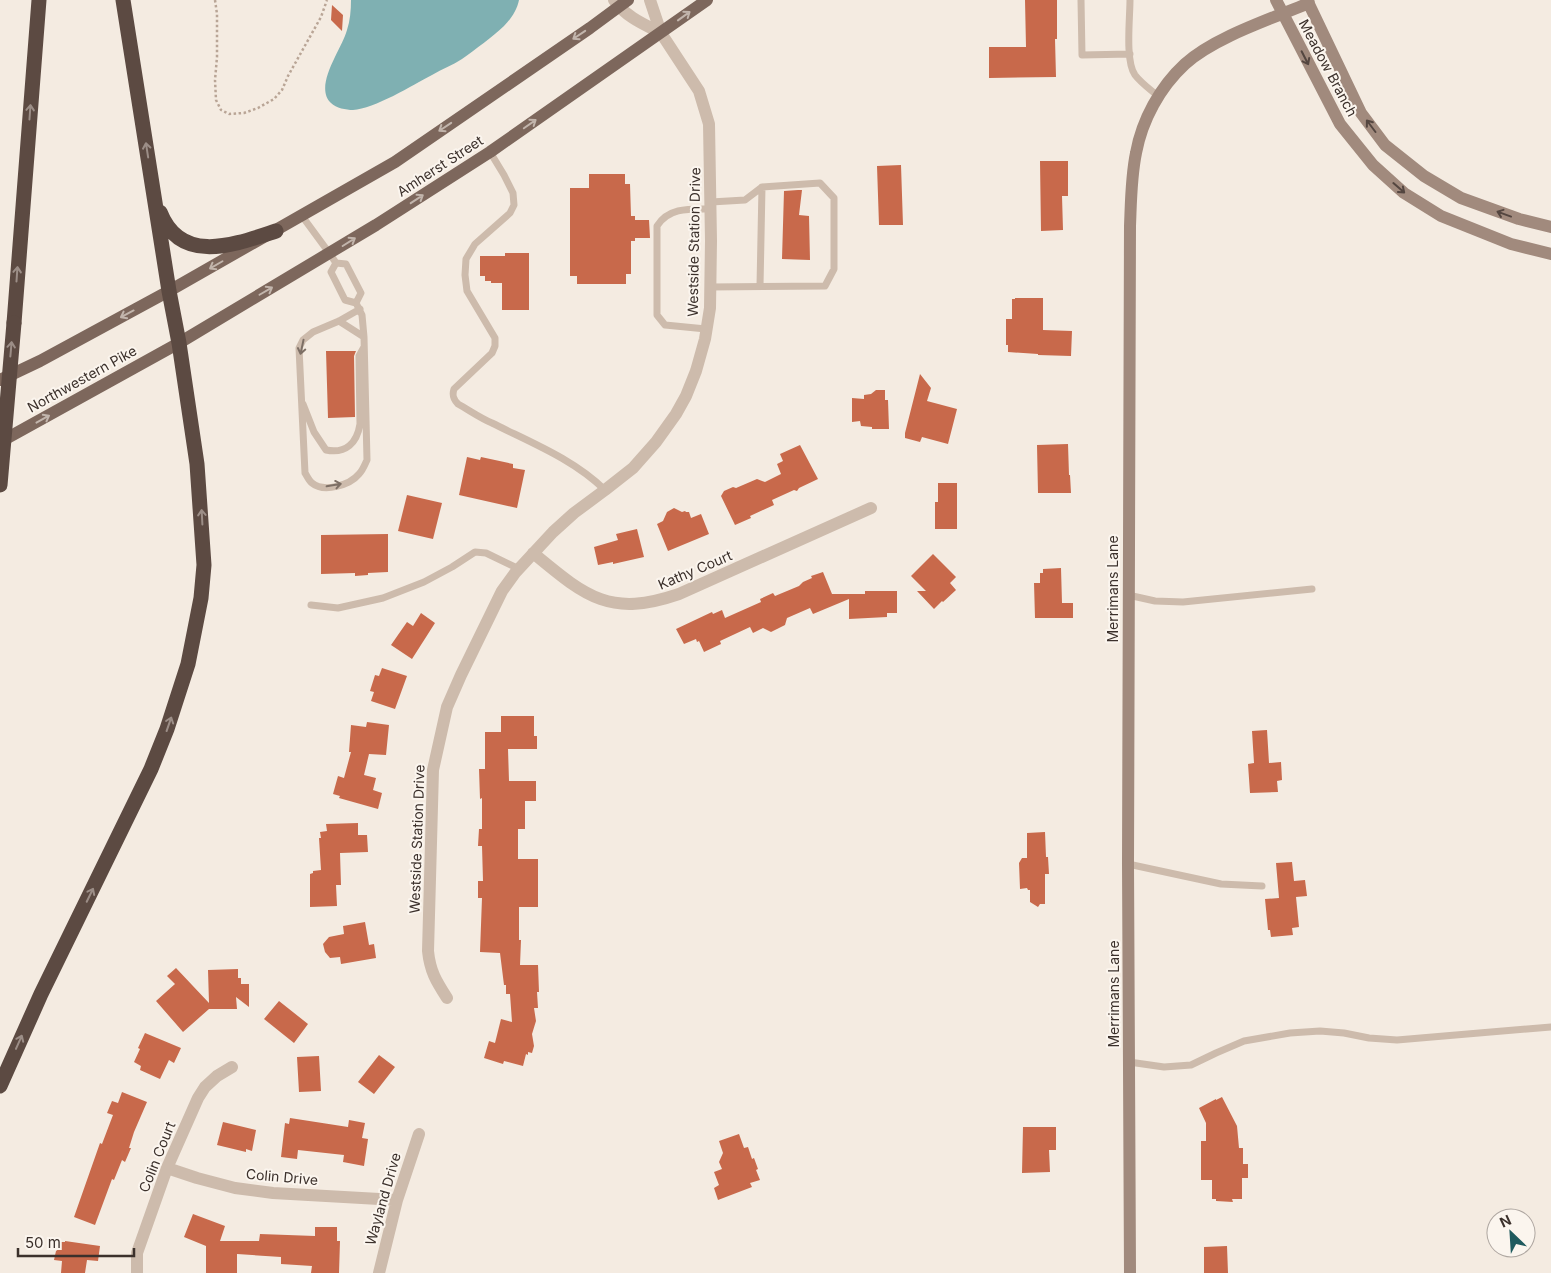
<svg xmlns="http://www.w3.org/2000/svg" width="1551" height="1273" font-family="Inter,sans-serif">
	<style>
		.water { fill: #7fb0b2 }
		.building { fill: #c8694b }
		.lines { fill: none; stroke-linecap: round; stroke-linejoin: round }
		.path { stroke: #b9a596; stroke-width: 2.5; stroke-dasharray: 2.5 2.5; stroke-linecap: butt }
		.service { stroke: #cdbbac; stroke-width: 7 }
		.minor { stroke: #cdbbac; stroke-width: 12 }
		.tertiary { stroke: #cdbbac; stroke-width: 12 }
		.secondary { stroke: #a18a7d; stroke-width: 12 }
		.primary { stroke: #7d675c; stroke-width: 12 }
		.motorway { stroke: #5c4a42; stroke-width: 15 }
		.motorway-bridge { stroke: #5c4a42; stroke-width: 15 }
		.oneway { stroke: #c2b5ac }
		.oneway2 { stroke: #544640 }
		.oneway3 { stroke: #9c8e87 }
		.oneway4 { stroke: #7d6f65 }
		.labels { text-anchor: middle; stroke-width: 4; stroke-linejoin: round; paint-order: stroke }
		.street-label { font-size: 14px; fill: #3b302b; stroke: #fbf5ee }
	</style>
	<rect width="100%" height="100%" fill="#f4ebe1"/>
	<!-- water -->
	<path class="water" d="M351,0h168c-2,10 -8,19 -15,26 -12,11 -28,23 -42,33 -9,6 -20,10 -30,16 -19,10 -58,34 -79,35 -7,0 -17,-2 -22,-7 -18,-17 11,-54 16,-73 3,-9 4,-20 4,-30z"/>
	<!-- building -->
	<path class="building" d="M1025,0h32v39h-2l1,38 -67,1v-31h37z
		M332,5l11,10 -1,16 -11,-11z
		M1040,161h28v35h-6l1,34 -22,1z
		M901,165l2,60h-24l-2,-59z
		M589,174h36v10h5l1,32h4v4h14l1,18h-15v3h-4v33h-5v10h-49v-8h-7v-88h19z
		M798,190h4l-3,25 10,1 1,44 -28,-1 2,-68z
		M505,253h24v57h-27v-27h-11v-2h-6v-5h-5v-20h25z
		M1015,298h28v32l29,1 -1,25 -33,-1v-1l-30,-2v-7h-2v-26h6v-20h3z
		M326,351h30l-2,5 1,61 -27,1z
		M920,374l11,14 -4,13 30,8 -9,35 -26,-7 -2,5 -15,-4v-5z
		M876,390h9v10h3l1,29h-17v-2l-11,-1 -1,-5 -8,1v-24l12,1v-4l7,-1z
		M1068,444l1,31h1l1,18h-33l-1,-48z
		M800,445l18,34 -19,9 -2,3 -3,-1 -22,10 2,5 -24,11 1,2 -16,7 -14,-29 3,-5 9,-4 3,1 21,-9 8,3 16,-8 -4,-10 6,-3 -3,-7z
		M467,457l13,3 1,-3 32,7v4l12,2 -8,38 -58,-13z
		M938,483h19v46h-22v-27h3z
		M407,495l35,8 -9,36 -35,-8z
		M674,508l8,4 3,-1 1,1h3l2,6 10,-4 8,20 -41,17 -11,-27 6,-3 4,-9z
		M637,529l7,28 -31,7v-2l-15,3 -4,-18 24,-7 -2,-6z
		M388,534v38l-20,1v2l-13,1v-3l-34,1v-39z
		M933,554l23,23 -6,6 6,7 -13,12 -1,-1 -8,8 -17,-18h9l-15,-15z
		M1061,568l1,35h11v15h-38l-1,-35h6v-10h3v-4z
		M823,572l9,22h33v-3h32v22h-10v4l-38,2v-20l-36,15 -3,-6 -23,10 -2,7 -14,7 -8,-4 -10,5 -3,-6 -30,14 1,3 -17,8 -5,-11 -2,1 -1,-3 -12,5 -8,-15 36,-17 1,2 9,-4 3,8 36,-16 -1,-3 13,-6 2,3 24,-10 4,-4 9,-4 -1,-2z
		M421,613l14,10 -23,36 -21,-14 16,-23 6,4z
		M382,668l25,8 -12,33 -24,-8 3,-9 -4,-1 5,-16 4,1z
		M501,716h33v20h3v13h-29l1,32h27v20h-11v28h-7v30h20v48h-19v33h2l-1,25h18l1,27h-2l1,16h-4l2,13 -4,13 2,12 -2,7 -4,-1v3l-2,-1 -3,12 -19,-5 -1,3 -19,-6 5,-17 6,2 6,-24 11,3 -2,-28h-4v-9h-2l-4,-32 -20,-1 2,-54h-4v-17h5l-1,-35h-4l1,-17h3v-31l-2,1 -1,-30h6v-37h16z
		M367,722l22,3 -3,30 -17,-1 -5,21 12,3 -3,12 9,3 -4,16 -39,-11 1,-2 -7,-2 5,-18 6,2 7,-26h-2l2,-27 15,2z
		M1267,730l2,33 12,-1 1,18 -5,1 1,11 -28,1 -2,-29 6,-1 -2,-32z
		M358,823v12h9l1,17 -28,1 1,32h-5l1,21 -27,1v-33l3,-1v-2l8,-1 -2,-32h2l-1,-6 7,-1 -1,-7z
		M1045,832l1,25h2l1,17h-4v30h-5l-2,3 -8,-5v-12h-2l-1,-2 -7,1 -1,-26 3,-5h5v-25z
		M1292,862l2,19 11,-1 2,16 -11,1 3,30 -7,1 1,7 -22,2 -1,-7h-2l-3,-31 14,-1 -3,-35z
		M365,922l4,23 5,-1 2,14 -35,6 -1,-7 -10,1 -5,-6 -2,-8 6,-7 15,-3 -1,-8z
		M176,968l33,35 -1,-33 30,-1v9h3v6h8v23l-13,-10 1,12h-28l-26,23 -27,-31 19,-17 -8,-8z
		M279,1001l29,23 -14,19 -30,-24z
		M145,1033l36,15 -7,15 -5,-3 -9,19 -20,-9 1,-4 -7,-4 6,-13 -2,-1z
		M379,1055l16,12 -21,27 -16,-12z
		M319,1056l2,35 -22,1 -2,-35z
		M122,1092l25,10 -13,30 -5,16h2l-6,14 -3,-2 -8,20 -2,-1 -17,46 -21,-8 26,-74 2,1 11,-29 -6,-2 5,-12 6,2z
		M1222,1097l15,29 2,22h4v16h5v14h-6v21h-10l1,3 -17,-1v-2h-4v-19h-11v-39h5v-18l-7,-15 17,-9v1z
		M290,1118l58,9 1,-7 16,3 -3,15 6,1 -4,27 -21,-4 1,-7 -46,-5 -1,9 -16,-2 4,-34 4,1z
		M223,1122l33,8 -4,21 -6,-2v3l-29,-7z
		M1023,1127h33v23h-7l1,22 -28,1z
		M739,1134l5,14 4,-1 4,12 2,-1 4,11 -2,1 4,10 -10,3 2,4 -34,13 -4,-12 5,-3 -5,-13 8,-3 -3,-7 4,-9 -4,-12z
		M193,1214l32,12 -5,15h39l1,-7 55,2v-9h22v14h3l-1,32h-28l1,-7 -31,-2v-7l-44,-3v19h-31v-27l-22,-9z
		M65,1241l35,5 -2,15 -11,-1 -2,13h-24l1,-12 -8,-1 2,-9 4,-3v-6h5z
		M1227,1246l1,27h-24v-26z"/>
	<g class="lines">
		<!-- path -->
		<path class="path" d="M215,0l2,14v43l-2,23 1,20 5,10 8,4 15,-1 14,-5 16,-9 8,-9 6,-14 33,-59 6,-17"/>
		<!-- service -->
		<path class="service" d="M1081,0l1,55 48,-1
			M1130,0c0,18 -5,61 5,75 6,8 16,15 24,22
			M490,152l14,23 9,18 1,12 -4,8 -35,31 -9,15 -1,16 2,16 28,47v8l-3,7 -38,36c-2,6 -1,10 4,15 11,6 22,14 34,19 40,20 81,36 113,67
			M302,216l28,38 6,9
			M336,263l-5,9 14,28 11,3 6,12 2,22
			M336,263l10,1 15,29 -5,10
			M760,286l2,-99
			M710,287l115,-1 9,-17v-71l-14,-15 -58,4 -17,13 -34,2
			M339,321l25,16 3,123c-2,4 -4,10 -8,14 -9,11 -35,19 -47,9 -3,-2 -5,-7 -7,-10l-6,-125 4,-8 10,-8 26,-11 21,-12
			M706,329l-41,-4 -8,-10v-89c12,-19 33,-17 54,-17
			M303,404l11,28 12,18c20,4 31,-7 34,-26l-1,-68 5,-9
			M1128,595l27,6 28,1 129,-13
			M311,605l27,3 45,-10 41,-16 28,-15 23,-15 11,1 33,16
			M1128,864l93,20 41,2
			M1129,1062l35,5 27,-2 25,-12 28,-12 46,-8 30,-2 24,2 25,5 28,2 154,-13"/>
		<!-- minor -->
		<path class="minor" d="M533,553c52,43 76,65 146,41l192,-86
			M447,998c-11,-17 -17,-27 -19,-47l5,-181 14,-63 14,-32 41,-84 13,-18 38,-41 21,-19 31,-23 28,-22 23,-26 20,-28 10,-18 10,-25 9,-32 5,-31 1,-67 -2,-117 -10,-33 -38,-58
			M167,1168l30,10 38,10 38,5 124,7
			M137,1273v-20l30,-85 31,-70 7,-11 12,-11 15,-9
			M379,1273l18,-73 22,-66"/>
		<!-- tertiary -->
		<path class="tertiary" d="M614,0c12,17 29,24 47,33
			M650,0l11,33"/>
		<!-- secondary -->
		<path class="secondary" d="M1276,0l64,124 33,41 31,28 37,23 70,28 40,10
			M1307,0l54,113 24,32 39,31 37,22 58,21 32,8
			M1130,1273l-2,-409 2,-638c1,-24 1,-49 6,-73 6,-33 24,-66 49,-89 30,-27 86,-45 124,-61"/>
		<!-- primary -->
		<path class="primary" d="M0,380l40,-19 129,-70 226,-129 195,-134 38,-28
			M0,442l179,-99 197,-118 114,-73 217,-152"/>
		<!-- motorway -->
		<path class="motorway" d="M160,212c21,54 76,32 116,19
			M14,323l25,-323
			M0,1086l41,-92 110,-225 16,-40 21,-65 13,-66 3,-33 -7,-101 -18,-121 -10,-52 -46,-291"/>
		<!-- motorway-bridge -->
		<path class="motorway-bridge" d="M0,485l14,-162"/>
	</g>
	<!-- one-way arrows -->
	<defs><path id="oneway-shaft" d="M-6 0H5M1.5-3L5.5 0L1.5 3" fill="none" stroke-width="1.6" stroke-linecap="round" stroke-linejoin="round" transform="scale(1.25)"/></defs>
	<g class="oneway">
		<use href="#oneway-shaft" transform="translate(684 16) rotate(-36)"/>
		<use href="#oneway-shaft" transform="translate(579 35) rotate(146)"/>
		<use href="#oneway-shaft" transform="translate(530 124) rotate(-35)"/>
		<use href="#oneway-shaft" transform="translate(445 127) rotate(146)"/>
		<use href="#oneway-shaft" transform="translate(417 199) rotate(-33)"/>
		<use href="#oneway-shaft" transform="translate(349 242) rotate(-32)"/>
		<use href="#oneway-shaft" transform="translate(216 265) rotate(150)"/>
		<use href="#oneway-shaft" transform="translate(266 291) rotate(-30)"/>
		<use href="#oneway-shaft" transform="translate(127 314) rotate(152)"/>
		<use href="#oneway-shaft" transform="translate(43 419) rotate(-29)"/>
	</g>
	<g class="oneway2">
		<use href="#oneway-shaft" transform="translate(1305 58) rotate(63)"/>
		<use href="#oneway-shaft" transform="translate(1371 126) rotate(-127)"/>
		<use href="#oneway-shaft" transform="translate(1399 188) rotate(41)"/>
		<use href="#oneway-shaft" transform="translate(1504 214) rotate(-160)"/>
	</g>
	<g class="oneway3">
		<use href="#oneway-shaft" transform="translate(30 112) rotate(-86)"/>
		<use href="#oneway-shaft" transform="translate(147 150) rotate(-99)"/>
		<use href="#oneway-shaft" transform="translate(17 274) rotate(-86)"/>
		<use href="#oneway-shaft" transform="translate(11 349) rotate(-85)"/>
		<use href="#oneway-shaft" transform="translate(202 517) rotate(-93)"/>
		<use href="#oneway-shaft" transform="translate(169 724) rotate(-71)"/>
		<use href="#oneway-shaft" transform="translate(90 895) rotate(-64)"/>
		<use href="#oneway-shaft" transform="translate(19 1042) rotate(-66)"/>
	</g>
	<g class="oneway4">
		<use href="#oneway-shaft" transform="translate(302 347) rotate(102)"/>
		<use href="#oneway-shaft" transform="translate(334 485) rotate(-10)"/>
	</g>
	<g class="labels">
		<!-- street labels -->
		<g class="street-label">
			<text transform="translate(1328 68) rotate(62)" y="5">Meadow Branch</text>
			<text transform="translate(440 166) rotate(-33)" y="5">Amherst Street</text>
			<text transform="translate(694 242) rotate(-89)" y="5">Westside Station Drive</text>
			<text transform="translate(82 379) rotate(-29)" y="5">Northwestern Pike</text>
			<text transform="translate(695 570) rotate(-23)" y="5">Kathy Court</text>
			<text transform="translate(1113 589) rotate(-90)" y="5">Merrimans Lane</text>
			<text transform="translate(417 839) rotate(-88)" y="5">Westside Station Drive</text>
			<text transform="translate(1114 994) rotate(-90)" y="5">Merrimans Lane</text>
			<text transform="translate(157 1157) rotate(-68)" y="5">Colin Court</text>
			<text transform="translate(282 1177) rotate(5)" y="5">Colin Drive</text>
			<text transform="translate(383 1199) rotate(-74)" y="5">Wayland Drive</text>
		</g>
	</g>
	<!-- north arrow -->
	<g transform="translate(1511 1233) rotate(335)"><circle r="24" fill="#fbf5ee" stroke="#aea6a0"/>
	<path d="M0-4L9 19L0 12L-9 19Z" fill="#1f5a5e"/>
	<text y="-8" font-size="14" font-weight="bold" text-anchor="middle" fill="#3b302b">N</text>
	</g>
	<!-- scale -->
	<path d="M18 1248v8h116v-8" fill="none" stroke="#3b302b" stroke-width="2.5"/>
	<text x="25" y="1248" font-size="15" fill="#3b302b" stroke="#fbf5ee" stroke-width="4" paint-order="stroke">50 m</text>
</svg>
